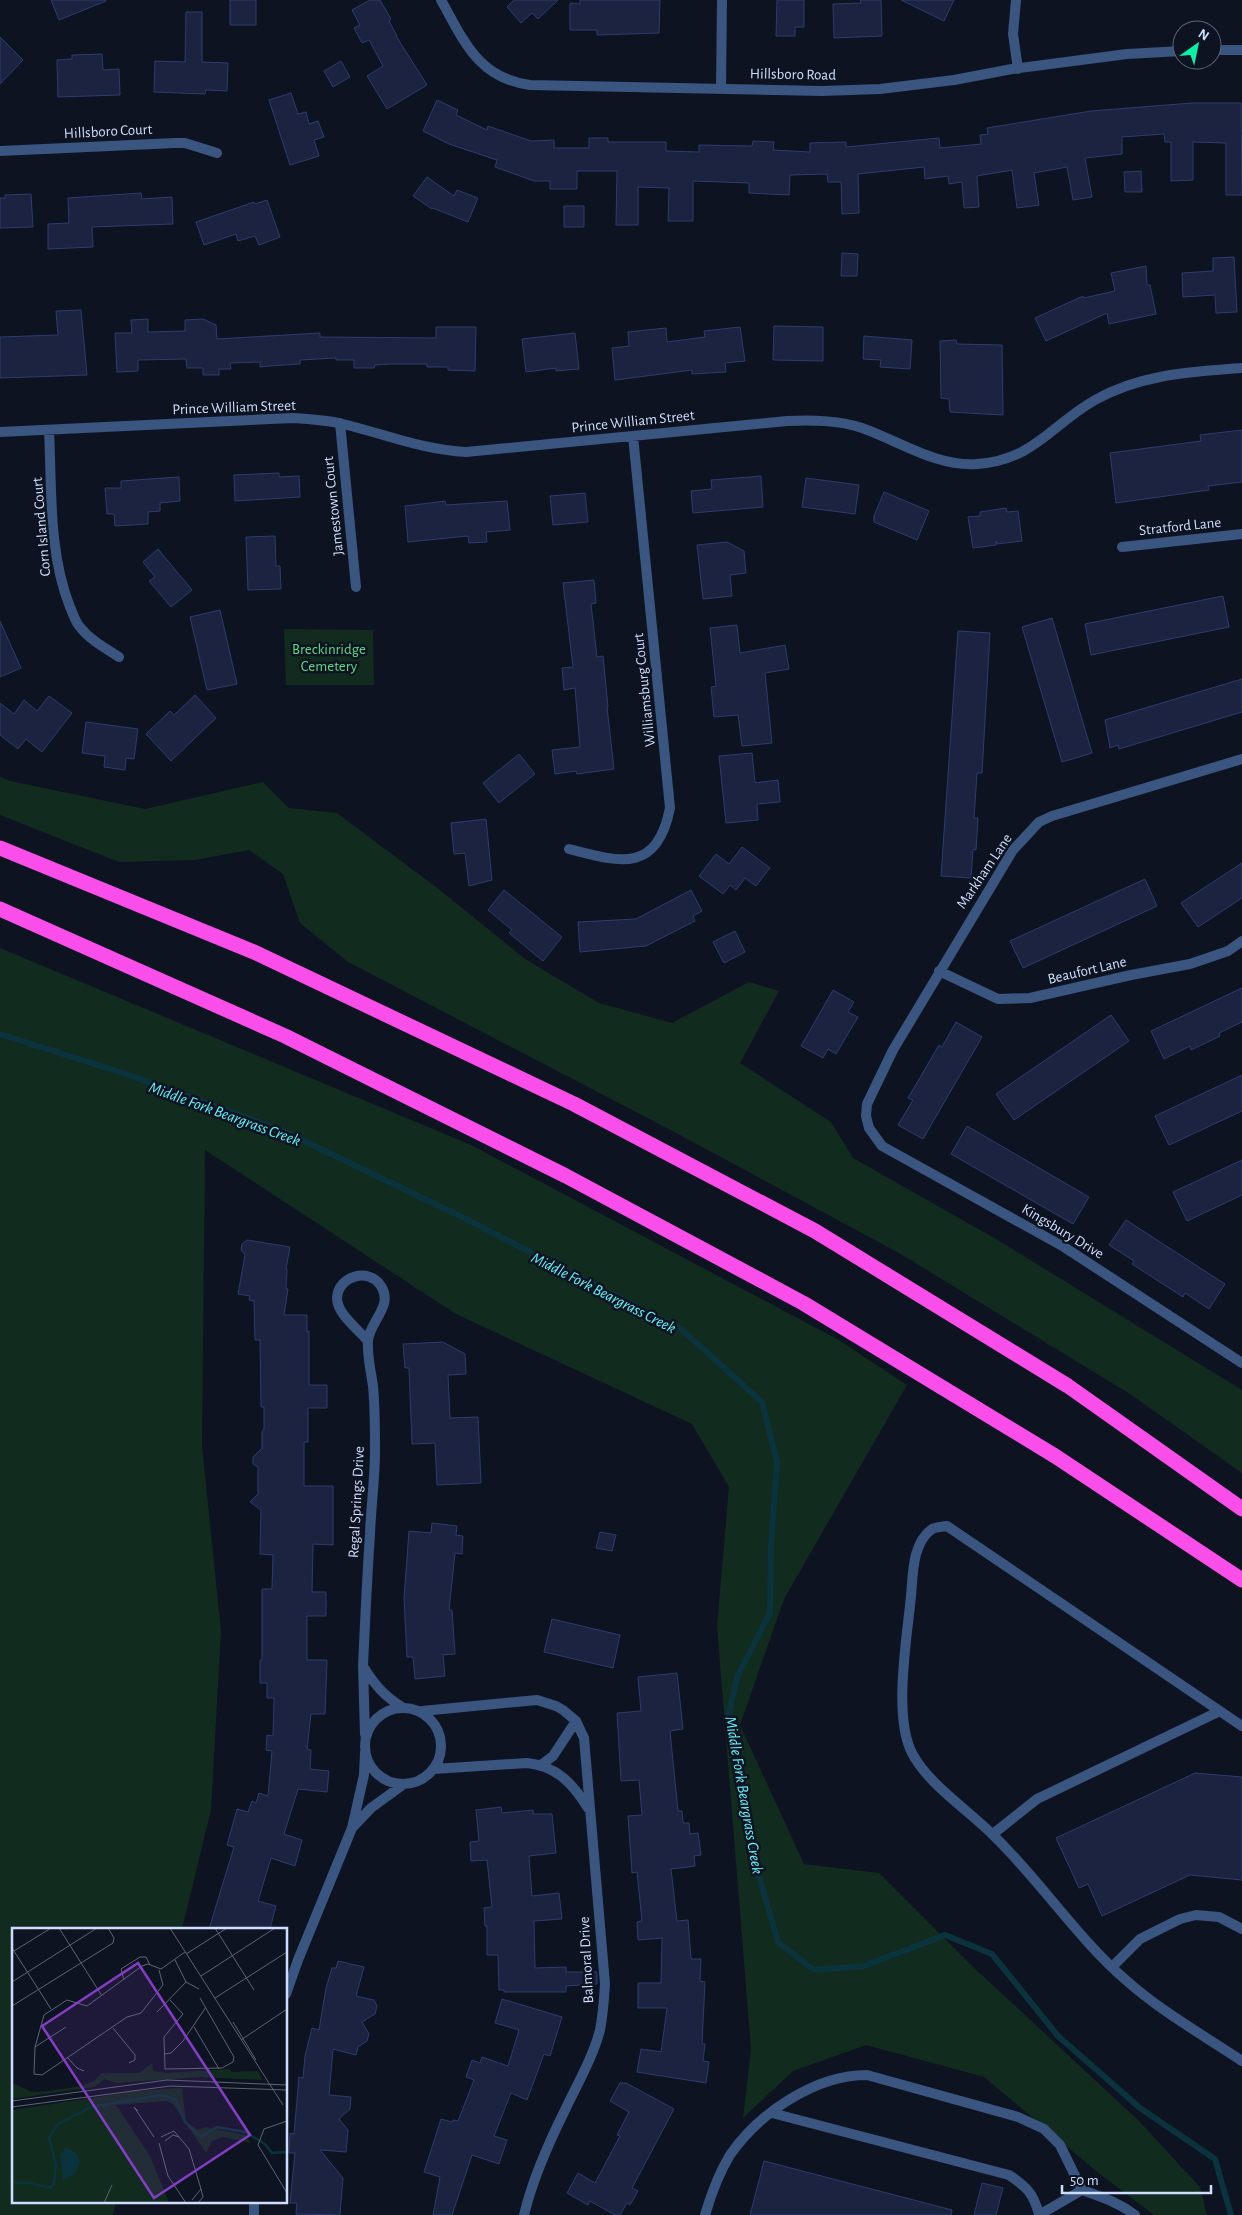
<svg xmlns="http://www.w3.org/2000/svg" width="1242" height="2215" font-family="'Alegreya Sans',sans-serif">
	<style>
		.green { fill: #112b1f }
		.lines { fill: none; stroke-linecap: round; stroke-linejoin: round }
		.stream { stroke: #0b333d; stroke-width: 6 }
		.building { fill: #1b2341; stroke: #2d3c6d }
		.lane { stroke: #3a557f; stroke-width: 10 }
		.street { stroke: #3a557f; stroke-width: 10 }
		.highway { stroke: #fa4eea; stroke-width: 15 }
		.labels { text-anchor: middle; stroke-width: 5; stroke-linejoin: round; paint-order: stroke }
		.street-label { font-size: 15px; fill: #cfdefe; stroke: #0e1321 }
		.park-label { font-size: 15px; fill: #5edb86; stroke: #0e1321 }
		.water-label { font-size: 16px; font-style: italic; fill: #61f5fa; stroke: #0e1321 }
		.inset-river { fill: none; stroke: #0b333d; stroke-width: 2.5 }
		.inset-road { fill: none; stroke: #5b6479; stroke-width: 1 }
		.view { fill: #833ec5; fill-opacity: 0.15; stroke: #833ec5; stroke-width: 2.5 }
		.inset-edge { fill: none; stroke: #cfdefe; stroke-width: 2.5 }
	</style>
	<rect width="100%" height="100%" fill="#0e1321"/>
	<!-- green -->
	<path class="green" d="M284,629l89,1 1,55h-88z
		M0,777l10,4 135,28 118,-27 26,26 48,5 103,77 85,69 74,44 73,20 77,-41 30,9 -39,72 91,59 22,36 143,81 246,151v83l-112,-79 -231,-141 -219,-118 -332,-173 -48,-39 -17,-49 -34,-24 -54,10 -76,2 -119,-47z
		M0,948l471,197 366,194 70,46 -123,214 -44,126 64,139 75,9 91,91 169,157 61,66 7,28h-53l-58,-44 -112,-94 -118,-32 -73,26 -50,47 8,-69 -34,-423 12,-139 -37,-63 -236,-110 -251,-164 -3,296 19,185 -10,179 -29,119h-168v272h102l-3,14h-113z"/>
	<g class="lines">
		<!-- stream -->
		<path class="stream" d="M0,1034l123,39 158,57 179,86 222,114 80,72 15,60 -6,85 -1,66 -33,64 -9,40 25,138 25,87 36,28 50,-4 81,-31 47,19 66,82 82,72 75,51 16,56"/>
	</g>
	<!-- building -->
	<path class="building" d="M51,0h55v1l-47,19z
		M230,0h26v25h-26z
		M370,0h10l11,19 -2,2 8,15h-1l31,49 -40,24 -20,-33 16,-10 -14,-26 -7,3 -8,-15 6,-3 -8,-15z
		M514,0h44l-20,19 -6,-6 -11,10 -14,-16z
		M580,0h80l-1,33 -62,2v-5h-27v-27l10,1z
		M777,0h27v27h-9v9h-19z
		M860,0h21l1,36 -48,2 -1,-34 28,-1z
		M901,0h53l-10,21z
		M186,12h16v50l26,1 -1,28 -21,-1 -1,4 -51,-2 1,-31 30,1z
		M0,37l23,23 -23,24z
		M102,54l1,16 16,-1 1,26 -62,2 -1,-37 15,-1v-4z
		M341,61l9,16 -17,10 -9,-16z
		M291,93l7,21 8,-2 3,12 9,-3 6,16 -10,3 5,16 -29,9 -21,-65z
		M437,100l21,10 -2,5 31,15 1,-4 43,15 23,-1v8h35v-10h19v4h58v9l33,1v-7l53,1 1,-5 21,1 -1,8 37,2v-9l36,-1v5l93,-9 1,10 41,-4 -1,-9 8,-1 -1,-6 104,-17 101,-8h49l1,92h-16v-52l-33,-1v38l-22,1v-39h-6l-1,-8 -42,3v17l-37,4 7,39 -19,3 -6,-33 -33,6 5,32 -22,3 -5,-38 -35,6 2,31 -15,1 -2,-26 -13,2 -1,-8 -23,3 -1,-12 -66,7 1,39 -17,1 -1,-32h-13l-1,-8 -37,1 -1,20 -40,-2v-10l-56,-2v40h-25l1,-33 -31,-1v38h-22l1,-54h-40v18h-27v-8h-16l-39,-14 2,-7 -48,-16 -26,-13z
		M1141,171l1,21h-17l-1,-20z
		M427,177l27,19 3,-6 21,8 -10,24 -35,-14 -1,1 -19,-13z
		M141,193l1,6 30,-2 1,27 -81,3 1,20 -45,2v-25l21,-1 -1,-25z
		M31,194l2,33 -33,1v-30h5v-3z
		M267,200l13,37 -21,8 -4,-9 -17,5 -2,-7 -32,11 -8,-23 58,-20 1,2z
		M564,206h20v21h-20z
		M842,253l16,1 -1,22h-16z
		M1234,257l3,55 -21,1 -1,-18 -32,2 -1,-24 31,-2v-13z
		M1146,266l1,19h3l6,29 -47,10 -2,-11 -61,28 -11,-23 48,-22 1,2 31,-7 -4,-18z
		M81,310l6,65 -87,3v-41l58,-2 -2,-24z
		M148,319v13l37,-1v-11l18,-1 13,6 1,14 103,-6v4l116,1v-11h40l-1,44 -27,-1v-3h-21v-3h-36l-16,1 -1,3h-20v-8h-18v-2l-36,2v4l-31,2 -9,1v-5l-30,1 1,6h-12v6h-16v-7h-16l-1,-9 -48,1v11l-21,1 -2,-39h17l-1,-13z
		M774,326l49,1v34l-50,-1z
		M740,327l5,34 -20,2 1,9 -34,2v-4l-77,10 -3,-32 17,-2 -1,-14 38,-4 1,14 38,-5 -1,-6z
		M575,333l4,36 -23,2v-3l-30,4 -4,-33z
		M864,336l48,4 -2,29 -30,-2 1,-7 -18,-1z
		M956,340l1,4 45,1 1,70 -53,-3 -1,-13 -8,-1 -1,-57z
		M1242,430v52l-34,4 1,4 -93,13 -6,-50 91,-12 -1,-6z
		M279,473v4l20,-1 1,21 -65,4 -1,-26z
		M761,476l2,31 -70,6 -2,-22 21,-2 -1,-9z
		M179,477l1,24 -20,2v8l-12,1v12l-33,2 -1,-12h-7l-2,-26h16v-7z
		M806,478l53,7 -4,29 -53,-7z
		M884,492l45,19 -12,29 -43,-18v-6z
		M585,493l3,29 -35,3 -3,-29z
		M445,501l1,4 61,-4 3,29 -24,2 1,10 -18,1 -1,-7 -60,6 -3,-36z
		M1006,508l1,4 11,-1 4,30 -25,3 -1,-3v4l-23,3 -5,-31 12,-1v-4z
		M275,536l1,30h4l1,23 -33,1 -2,-53z
		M727,542l17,9 2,22 -16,2 2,21 -29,3 -6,-54z
		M158,549l34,41 -21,17 -22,-26 6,-4 -12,-15z
		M594,580l2,23 -5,1 6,53 6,-1 5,51h-1l7,62 -37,5 -1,-3 -21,3 -3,-24 28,-3 -5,-59 -11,2 -2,-22 11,-1 -10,-84z
		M1223,596l6,31 -138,28 -6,-31z
		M220,610l17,74 -30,6 -17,-73z
		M1052,618l40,135 -30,9 -40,-135z
		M0,621l21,47 -21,9z
		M737,625l3,28 45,-8 4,24 -24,4 7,70 -30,3 -4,-31 -24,2 -3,-30 5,-1 -6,-58z
		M958,631l32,2 -8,140h-5l-3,45h4l-2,32 -3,-1 -2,29 -30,-2z
		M1242,679v33l-123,37 -1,-4 -8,3 -5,-28z
		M195,695l21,23 -45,43 -25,-27 24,-23 4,4z
		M49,696l23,17 -30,39 -16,-13 -8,10 -18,-14v-32l14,11 10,-14 13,11z
		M86,722l52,7 -4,30 -8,-1 -1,12 -21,-3 1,-11 -23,-3z
		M752,753l3,30 23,-3 2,22 -23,2 1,16 -32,3 -7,-67z
		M519,754l16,20 -36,29 -16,-20z
		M486,819l6,61 -23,6 -4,-33 -11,1 -3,-31z
		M742,847l28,21 -14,18 -11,-8 -9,12 -6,-5 -7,9 -24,-18 17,-22 13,10z
		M1242,863v35l-44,29 -17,-24z
		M1145,879l12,27 -134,62 -13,-27z
		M504,890l58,47 -19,24 -34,-28 3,-3 -24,-20z
		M691,890l11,21 -9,5 2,5 -49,25 -66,6 -2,-30 58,-3z
		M735,931l10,21 -21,11 -11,-21z
		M1242,988v34l-23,11 1,3 -29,14 -1,-4 -26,13 -13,-28z
		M833,990l21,12 -6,10 10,5 -22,37 -8,-5 -5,9 -22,-12z
		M1111,1015l18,26 -115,79 -18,-26z
		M956,1022l26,15 -59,102 -25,-14 15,-25 -5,-2 31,-53 3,2z
		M1242,1075v36l-73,34 -14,-29z
		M967,1126l122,71 -16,27 -122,-70z
		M1242,1160v35l-55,26 -14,-29z
		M1126,1220l99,64 -16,25 -24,-16 -2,4 -51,-33 2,-3 -25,-16z
		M247,1240l43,7 -4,22h1l-1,20h2l-4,26h23v17l2,-1v54h18v23h-19v34h-4v44h29v59l-20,-1 -1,48h14v24h-19v44h20l-2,54h-14l-4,35 4,1 -1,19 19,2 -2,21 -29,-3 -14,45 18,6 -7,26 -24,-8 -13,43 18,5 -6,23h-61l25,-82 -7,-2 10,-36 11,3 4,-11 4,2 3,-10 9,3 4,-45 -6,-1 1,-15 6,1 1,-38h-7v-15h-7v-23h2v-71h10l1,-34 -13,-1 1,-44 -11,-8 8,-8v-27l-5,-3v-7l9,-9v-16l2,-3v-22h-3l-1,-67h-5l-1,-39 -5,-1 1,-4 -12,-2 7,-39 -4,-5 1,-6z
		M443,1342l22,12 1,20 -18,1 2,43 28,-1 3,66 -44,2 -2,-42 -23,1 -3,-76h-4l-2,-24z
		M432,1523l25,3 -1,9 7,1 -1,18 -7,-1 -6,57h3l3,44 -12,1 2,21 -30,3 -2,-22h-6l-3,-59 5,-67 22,2z
		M600,1532l16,3 -4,16 -16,-3z
		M552,1619l68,16 -7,33 -69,-16z
		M677,1673l6,56 -13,2 8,80h4l1,12h6l1,11 8,-1 3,22 -7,1 1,10 -24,3 6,52 11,-1 3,39h10l-1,22 5,1 -3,62h3l-2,17 6,1 -3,21 -69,-11 4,-23 20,3 6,-44h-29v-25h23l1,-45 -24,2 -1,-18 5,-1 -5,-49 -5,1 -4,-57 14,-1 -3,-35 -18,1 -4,-68 24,-2 -3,-34z
		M1195,1773l47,4v103l-52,-5 -88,41 -14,-32 -9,4 -23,-50z
		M501,1807l1,6 31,-3v4h19l4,39 -27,3 3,40 27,-3 3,26 -28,2 1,47 31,-1v5h31v12l-31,2v6h-62v-2h-5l-1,-35h-11v-29h-2l-1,-18 8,-1 -5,-47 -16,1 -1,-19 9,-1 -3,-31z
		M338,1961l26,6 -8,29 18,4 3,6 -2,8 -13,8 7,12 -2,7 -9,6 -2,8 -23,-6 -4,46 22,2 -1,12 -11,10 9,11 -2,22 -26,-2 23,28 -3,37 -44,-1 1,-11h-7l5,-50h-6l1,-20 4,1 5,-57 4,1 2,-22 7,-28 7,2 7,-42 6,-20h4z
		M502,1999l60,18 -12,39 -6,-2 -17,46 -16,-7 -17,43 13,4 -8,24 -27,-9 -20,60h-19l7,-38 -16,-5 17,-53 11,3 1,-2 5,1 16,-41 -8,-3 6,-17 8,3 2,-6 26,9 11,-36 -24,-7z
		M620,2083h6l48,26 -42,79 6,3 -8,14 -3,-2 -7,12h-5l-25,-14 -2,4 -21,-12 11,-20 17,10 25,-47 -3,-1 12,-23 -19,-11z
		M764,2161l188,49 -1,5h-201z
		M982,2183l21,5 -7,27h-22z"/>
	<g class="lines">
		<!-- lane -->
		<path class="lane" d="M1242,1726l-295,-200c-5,1 -11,1 -15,3 -20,14 -19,46 -21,67 -4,42 -18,120 1,157 16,31 55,56 80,81 48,46 84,103 135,147 35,31 76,54 115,80
			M993,1834l44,-35 183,-88
			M1112,1967l28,-28 40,-20 16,-4 23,2 23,12
			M772,2113l237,62c18,12 24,18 30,39
			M705,2215c6,-20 14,-42 25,-60 29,-42 85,-80 137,-80l151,42 26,12 16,16 22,45c19,7 36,12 53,25
			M1039,2215l43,-25"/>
		<!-- street -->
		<path class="street" d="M441,0c23,41 37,78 89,85l292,6 58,-2 74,-9 58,-11 115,-15 55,-3
			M1016,0l-3,34 5,35
			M1212,50h30
			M721,88l1,-88
			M0,151l175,-8h10l32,10
			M340,423l16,164
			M49,430c3,58 -1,122 21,177 3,6 5,15 10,20 10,13 25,21 39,30
			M0,432l293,-14c16,1 31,2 46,5 43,10 83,27 127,29l321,-31c25,-1 51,-1 75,7 37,13 75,39 115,36 57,-4 74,-39 118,-64 46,-26 96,-28 147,-32
			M1122,547l120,-13
			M1242,759l-190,57 -13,6 -26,28 -120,200 -26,54 -1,12 3,12 13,18 182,101 178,116
			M569,849c50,13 88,25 101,-41l-37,-372
			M939,971l59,28 32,-1 101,-23 59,-11 38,-13 14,-10
			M363,1666c2,-44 4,-88 7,-132 1,-28 5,-56 5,-83 0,-21 0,-44 -2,-65 -2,-14 -6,-30 -5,-45 1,-19 26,-35 13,-55 -12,-19 -43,-10 -44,12 0,16 21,31 30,42
			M365 1746a38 38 0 1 1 76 0a38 38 0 1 1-76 0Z
			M422,1711l115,-11 19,6 7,4 13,11 8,17 21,246c-1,16 -2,31 -5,46 -7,27 -22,53 -34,78 -17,34 -33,69 -42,107
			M365,1734l-2,-68c11,18 21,30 39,41
			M541,1765l12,-9 23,-35
			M434,1769l93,-6c30,3 46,21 61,45
			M353,1827l18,-19 33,-24
			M286,1994l12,-34 54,-132 12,-53 1,-23
			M254,2201v14"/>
		<!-- highway -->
		<path class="highway" d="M0,848l254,104 320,152 241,127 253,155 174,123
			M0,909l285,127 281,140 237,127 252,153 187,124"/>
	</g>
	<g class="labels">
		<!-- street labels -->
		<g class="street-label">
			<text transform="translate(793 74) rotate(1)" y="5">Hillsboro Road</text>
			<text transform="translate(108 131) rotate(-3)" y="5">Hillsboro Court</text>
			<text transform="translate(234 407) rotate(-2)" y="5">Prince William Street</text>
			<text transform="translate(633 421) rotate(-6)" y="5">Prince William Street</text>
			<text transform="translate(333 506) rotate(-96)" y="5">Jamestown Court</text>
			<text transform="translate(1180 526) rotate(-6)" y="5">Stratford Lane</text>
			<text transform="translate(41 527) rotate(-95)" y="5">Corn Island Court</text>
			<text transform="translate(644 690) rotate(-96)" y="5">Williamsburg Court</text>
			<text transform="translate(984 871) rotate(-56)" y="5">Markham Lane</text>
			<text transform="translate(1087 970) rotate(-13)" y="5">Beaufort Lane</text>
			<text transform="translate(1063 1231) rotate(31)" y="5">Kingsbury Drive</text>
			<text transform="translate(356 1502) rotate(-87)" y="5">Regal Springs Drive</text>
			<text transform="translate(586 1960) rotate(-93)" y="5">Balmoral Drive</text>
		</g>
		<!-- park labels -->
		<g class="park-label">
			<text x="329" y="654">Breckinridge<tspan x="329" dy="17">Cemetery</tspan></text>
		</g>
		<!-- water labels -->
		<g class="water-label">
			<text transform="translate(225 1113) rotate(20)" y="6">Middle Fork Beargrass Creek</text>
			<text transform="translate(604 1292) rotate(27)" y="6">Middle Fork Beargrass Creek</text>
			<text transform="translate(745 1795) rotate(80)" y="6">Middle Fork Beargrass Creek</text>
		</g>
	</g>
	<!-- overview -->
	<g transform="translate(12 1928)">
		<rect width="275" height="275" fill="#0e1321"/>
		<path d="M140,135l1,8 14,2 62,-4 3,3 26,-1 5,9 -63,-3 -83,6 -13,-4 -9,8 -83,12v-16l20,9 16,-1 34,-5 12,-5 8,-8h37zM170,160l4,34 12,8 7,-3 40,8 6,8 -28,-6 -11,4 -6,12 -33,-49 -6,-3 -51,4 34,51 19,47h-157v-93l124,-19z" fill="#112b1f"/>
		<path d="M54,219l10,6 4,8 -5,13 -12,6 -3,-25z" fill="#0b333d"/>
		<path class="inset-river" d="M0,252l4,3h15l19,5 4,-4 2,-20 -7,-26 9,-14 33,-17 71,-12 14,5 9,22 15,15 17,-10 28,5 20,12 7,9 15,-1"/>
		<path class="inset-road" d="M47,0l43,68M158,0l113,177M203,0l39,62M0,20l39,61M2,23l37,-23M174,26l41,-26M163,32l11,22 13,7M147,42l4,15 -22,28 -14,4 -85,58 -8,-1 1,-27 9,-32 23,-15 20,6 55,-40 6,-2 13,5 24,-17M189,48l74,-48M112,52l-3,-11 19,-12h6l4,8M0,54l85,-54M203,70l72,-46M158,72l13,14 -19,23 1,32 57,-1 11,-6 1,-5 -34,-59M0,78l101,-63 1,-5 -6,-10M145,84l29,-30M221,94l23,38M182,99l25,42M101,100l22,27v5l-6,3M229,112l46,-31M23,119l31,-20M152,126l7,-1 12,-12 23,-34M55,129l10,11 7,3M0,173l155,-21 120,5M0,179l158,-21 117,4M126,183l-4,-4 20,30M275,193l-23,8 -6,16 29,48M149,209l13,-6 15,18 12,40M153,213l8,-6 6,2M147,215l9,33 18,27M180,272l9,-11 2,8 -5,6M92,275l8,-18"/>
		<path class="view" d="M126,35l112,172 -96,63 -112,-172z"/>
		<rect width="275" height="275" class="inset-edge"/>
	</g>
	<!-- north arrow -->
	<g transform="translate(1197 45) rotate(33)"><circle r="24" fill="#0e1321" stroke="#5b6479"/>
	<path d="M0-4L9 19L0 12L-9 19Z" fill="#07f2a5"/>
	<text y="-8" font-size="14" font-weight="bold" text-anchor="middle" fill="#cfdefe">N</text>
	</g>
	<!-- scale -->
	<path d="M1062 2185v8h149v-8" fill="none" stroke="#cfdefe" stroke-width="2.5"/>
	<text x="1070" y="2185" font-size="15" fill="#cfdefe" stroke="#0e1321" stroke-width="4" paint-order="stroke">50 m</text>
</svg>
